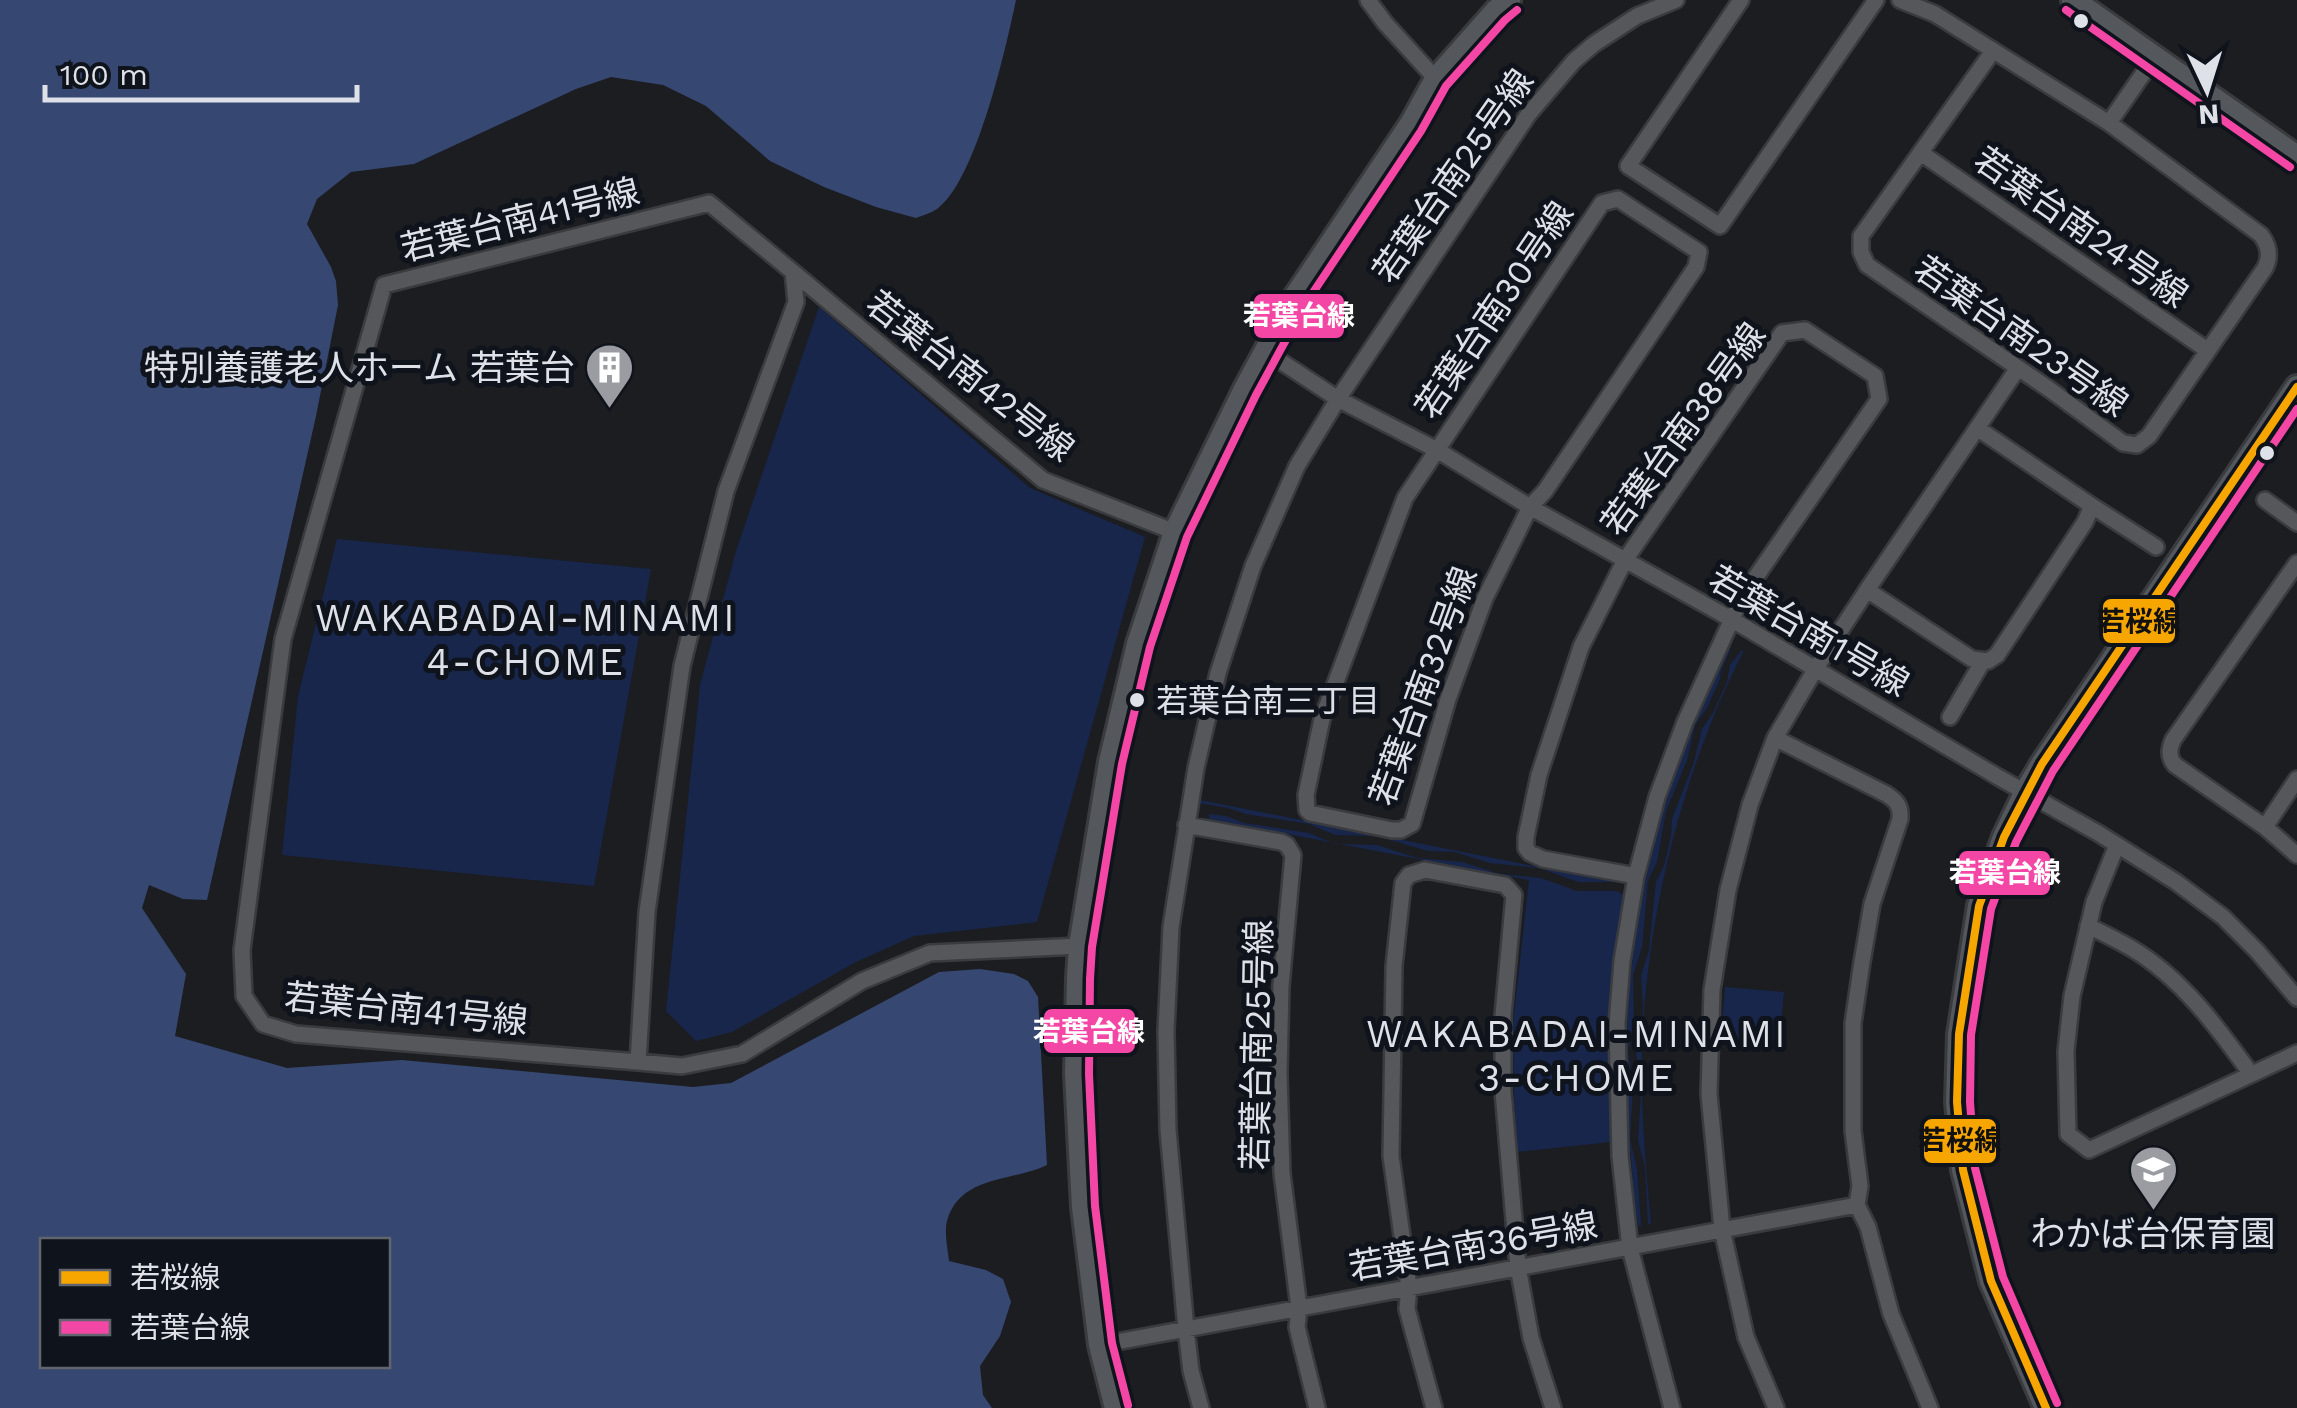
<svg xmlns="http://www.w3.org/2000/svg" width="2297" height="1408" font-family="'Work Sans','Noto Sans JP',sans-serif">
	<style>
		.green { fill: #18264c }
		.forest { fill: #364771; fill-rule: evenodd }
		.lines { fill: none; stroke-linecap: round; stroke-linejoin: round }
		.street-casing { stroke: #393b3e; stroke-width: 20 }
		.secondary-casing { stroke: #393b3e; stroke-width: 28 }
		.street { stroke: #56575a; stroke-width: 15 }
		.secondary { stroke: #54575c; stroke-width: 22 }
		.bus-1-casing { stroke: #0f131b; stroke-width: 15 }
		.bus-2-casing { stroke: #0f131b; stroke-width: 15 }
		.bus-1 { stroke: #f7a600; stroke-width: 8 }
		.bus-2 { stroke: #f346a5; stroke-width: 8 }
		.bus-dot { fill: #dee1e7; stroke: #0f131b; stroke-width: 4 }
		.labels { text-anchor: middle; stroke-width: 10; stroke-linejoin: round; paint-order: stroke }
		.bus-label { font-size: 32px; fill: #dee1e7; stroke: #0f131b; text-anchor: start }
		.street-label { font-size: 35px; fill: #dee1e7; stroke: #0f131b }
		.poi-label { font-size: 35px; fill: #dee1e7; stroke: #0f131b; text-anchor: end }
		.neighbourhood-label { font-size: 38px; letter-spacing: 2.5px; fill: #dee1e7; stroke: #0f131b }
		.line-badge { stroke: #0f131b; stroke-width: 4 }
		.badge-label { font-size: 28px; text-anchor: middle; font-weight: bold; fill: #fff }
		.pale-badge-label { font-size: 28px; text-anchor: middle; font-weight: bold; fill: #111 }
	</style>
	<rect width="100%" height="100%" fill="#1b1d21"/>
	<!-- green -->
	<path class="green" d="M819,307l211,181 115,49 -108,385 -123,14 -58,26 -124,70 -36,9 -30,-30 34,-326 36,-134z
		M337,539l314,30 -57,317 -312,-31 16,-159z
		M1731,644c-1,12 -11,22 -11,35l-13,29 -12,17 -8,35 -21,51 -9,51 -9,18 -6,67 -9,28 1,53 -6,22 5,37 -3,52 7,30 4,57 -2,1c-5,-22 -6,-45 -8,-68 -19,-175 18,-360 100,-515z
		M1744,650c-59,117 -92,244 -101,375 -4,66 2,134 8,199h-3l-3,-57 -7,-26 3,-50 -5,-39 6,-25 1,-21 -2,-30 8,-26 7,-68 8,-16 7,-30 1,-17 22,-57 8,-33 11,-16 14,-31 3,-17 11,-14z
		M1200,800l414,82h-36l-39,-14 -49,-5 -35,-11 -27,-1 -51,-15 -42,-1 -26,-11 -63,-10 -18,-6 -29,-5z
		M1209,814l17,2 18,7 65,10 26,11 42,1 40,13 45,4 38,12 41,4 36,13h39l9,4 -15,121 -2,61 3,65 -94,10 -3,-60 -1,-69 16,-143 -320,-61z
		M1725,987l59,5 -5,51 -58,-4z"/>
	<!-- forest -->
	<path class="forest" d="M0,0h1016c-10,48 -40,181 -79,209 -6,4 -14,6 -21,9l-40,-11 -52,-20 -54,-26 -64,-55 -43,-21 -52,-8 -35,12 -162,75 -63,8 -34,27 -10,25 24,43 5,14 2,24 -22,111 -109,484 -24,-1 -34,-14 -7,23 44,66 -11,62 112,32 115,-8 291,27 38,-4 208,-111 41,-3 34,5 14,7 10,16 9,168c-35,17 -87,10 -100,56 -3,12 1,29 2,40l37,9 17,9 8,23 -11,34 -20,30 3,29 9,13h-992zM42,1240h346v126h-346z"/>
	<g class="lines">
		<defs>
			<path id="street" d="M1368,0l17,23 51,56
				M1741,0l-113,166 92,60 156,-226
				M1900,0l35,14 174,109 45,-65
				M1993,51l-132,185v16l6,13 182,124 74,54 14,2 12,-9 116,-168c6,-12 4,-22 -4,-33l-152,-112
				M1921,153l286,197
				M1618,199l81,53 -3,15 -151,224 -15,16 -45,91 -37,101 -36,125 -11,6h-9l-82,-17 -3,-3 -1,-15 16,-76 83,-221 197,-295z
				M793,272l250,208 132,52
				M1265,351l73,48 99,51 93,57 201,112 267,158 100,56 78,49 47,35 34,34 40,47
				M2265,500l32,23
				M2092,506l64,41
				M2297,563l-124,177c-4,9 -5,17 2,25l90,62 32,28
				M1867,590l105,69 16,2 9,-6 88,-133 7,-16 -115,-78
				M1950,717l33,-56
				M1775,738l111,56c11,7 15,12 14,25l-28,85 -10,58 -9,61v108l7,55 -3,19 11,22 23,87 39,94
				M1186,825l95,17 6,3 6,10 -12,131 -2,88 3,99 17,135 -2,19 20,81
				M2265,827l32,-48
				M2117,845l-23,57 -22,94 -6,55 2,83 21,16 208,-97
				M1636,876l-93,-17 -13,-6 -4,-5v-11l13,-62 42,-128 44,-87 157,-227 23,-3 70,46 4,23 -137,198 -57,125 -28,75 -21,79 -14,85 -5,63 3,132 10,92 42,160
				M2088,926c15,7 29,14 43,22 51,30 87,80 120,126
				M638,1062l9,-150 35,-246 44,-175 70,-189 -3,-30 -84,-69 -325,82 -101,354 -41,311 2,46 19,28 33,10 342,28 44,4 60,-12 120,-73 68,-28 150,-7
				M1100,1345l757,-140
				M1201,1408l-10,-37 -5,-42 -18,-199 -2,-99 5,-104 25,-159 22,-95 35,-107 44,-100 41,-67 190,-284 46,-54 20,-17 43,-28 39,-16
				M1434,1408l-27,-99 2,-22 -18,-131 3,-190 9,-83 6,-8 16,-5 80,15 9,10 -11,120v76l15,176 13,71 22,70
				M1776,1408l-30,-71 -24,-108 -13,-135 3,-104 16,-100 22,-85 25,-67 41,-70 51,-78 151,-222"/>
			<path id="secondary" d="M2073,0l224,157
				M1116,1408l-16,-63 -17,-138 -7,-133 2,-96 2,-32 30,-184 28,-118 37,-112 70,-143 50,-92 116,-173 25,-45 60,-68 13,-11
				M2046,1408l-55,-127 -28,-111 -6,-68 2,-68 20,-128 25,-69 22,-46 16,-27 255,-377"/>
		</defs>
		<!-- street casing -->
		<use href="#street" class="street-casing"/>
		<!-- secondary casing -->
		<use href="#secondary" class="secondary-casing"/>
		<!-- street -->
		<use href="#street" class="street"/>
		<!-- secondary -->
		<use href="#secondary" class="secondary"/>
		<defs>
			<path id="bus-1" d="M2046,1408l-55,-127 -28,-111 -6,-68 2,-68 20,-128 25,-69 38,-73 255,-377"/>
			<path id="bus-2" d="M2066,10l224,157
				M2057,1403l-54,-126 -28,-109 -5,-66 1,-67 20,-126 25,-67 37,-71 244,-362
				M1128,1405l-16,-62 -17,-137 -6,-132 1,-95 2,-32 30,-183 28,-117 37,-110 69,-142 50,-92 115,-172 25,-45 59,-66 12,-10"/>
		</defs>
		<!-- bus-1 casing -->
		<use href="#bus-1" class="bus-1-casing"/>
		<!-- bus-2 casing -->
		<use href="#bus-2" class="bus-2-casing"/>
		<!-- bus-1 -->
		<use href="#bus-1" class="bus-1"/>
		<!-- bus-2 -->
		<use href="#bus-2" class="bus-2"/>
	</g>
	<!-- icons -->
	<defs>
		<symbol id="building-pin" viewBox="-11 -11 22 30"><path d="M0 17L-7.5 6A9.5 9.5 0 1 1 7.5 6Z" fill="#9a9ca2" stroke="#0f131b"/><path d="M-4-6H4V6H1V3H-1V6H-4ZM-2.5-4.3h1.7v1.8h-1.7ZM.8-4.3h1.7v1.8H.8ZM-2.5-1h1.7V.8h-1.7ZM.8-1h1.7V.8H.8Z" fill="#fff"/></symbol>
		<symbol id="school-pin" viewBox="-11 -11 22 30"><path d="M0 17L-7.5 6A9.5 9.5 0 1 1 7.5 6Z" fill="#9a9ca2" stroke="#0f131b"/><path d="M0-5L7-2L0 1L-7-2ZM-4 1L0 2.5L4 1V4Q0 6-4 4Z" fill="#fff"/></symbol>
	</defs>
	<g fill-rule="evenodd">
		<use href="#building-pin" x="582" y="340" width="55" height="75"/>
		<use href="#school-pin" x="2126" y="1142" width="55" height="75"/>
	</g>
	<!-- markers -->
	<g class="bus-dot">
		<circle cx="2081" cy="21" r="9"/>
		<circle cx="2267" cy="453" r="9"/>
		<circle cx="1137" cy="700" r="9"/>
	</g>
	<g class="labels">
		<!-- bus labels -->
		<g class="bus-label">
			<text x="1156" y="712">若葉台南三丁目</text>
		</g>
		<!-- street labels -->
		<g class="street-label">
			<text transform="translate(1453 176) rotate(-55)" y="12">若葉台南25号線</text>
			<text transform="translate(520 220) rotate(-14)" y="12">若葉台南41号線</text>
			<text transform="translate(2081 227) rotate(35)" y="12">若葉台南24号線</text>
			<text transform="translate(1494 310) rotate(-56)" y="12">若葉台南30号線</text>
			<text transform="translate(2021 336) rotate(35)" y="12">若葉台南23号線</text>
			<text transform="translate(970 376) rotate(38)" y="12">若葉台南42号線</text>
			<text transform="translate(1683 429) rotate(-54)" y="12">若葉台南38号線</text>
			<text transform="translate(1809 631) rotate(30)" y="12">若葉台南1号線</text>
			<text transform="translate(1423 686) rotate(-70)" y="12">若葉台南32号線</text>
			<text transform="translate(406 1009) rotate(6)" y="12">若葉台南41号線</text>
			<text transform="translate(1257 1045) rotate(-89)" y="12">若葉台南25号線</text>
			<text transform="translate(1473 1246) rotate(-10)" y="12">若葉台南36号線</text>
		</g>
		<!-- poi labels -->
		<g class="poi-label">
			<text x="575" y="380">特別養護老人ホーム 若葉台</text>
			<text x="2153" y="1246" text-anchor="middle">わかば台保育園</text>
		</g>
		<!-- neighbourhood labels -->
		<g class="neighbourhood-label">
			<text x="526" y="631">WAKABADAI-MINAMI<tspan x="526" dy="44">4-CHOME</tspan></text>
			<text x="1577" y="1047">WAKABADAI-MINAMI<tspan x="1577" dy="44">3-CHOME</tspan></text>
		</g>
	</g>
	<g class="line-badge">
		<rect x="1252" y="292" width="94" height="48" rx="10" fill="#f346a5"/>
		<rect x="2101" y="597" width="76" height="48" rx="10" fill="#f7a600"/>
		<rect x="1957" y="849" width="95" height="48" rx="10" fill="#f346a5"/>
		<rect x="1042" y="1007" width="95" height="48" rx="10" fill="#f346a5"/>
		<rect x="1922" y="1117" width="76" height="48" rx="10" fill="#f7a600"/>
	</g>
	<g class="badge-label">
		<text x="1299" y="325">若葉台線</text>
		<text x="2005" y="882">若葉台線</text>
		<text x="1089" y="1041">若葉台線</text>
	</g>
	<g class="pale-badge-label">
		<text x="2139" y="631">若桜線</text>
		<text x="1960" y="1150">若桜線</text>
	</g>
	<!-- legend -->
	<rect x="40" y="1238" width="350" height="130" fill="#0f131b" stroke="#62656d" stroke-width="2.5"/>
	<rect x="60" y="1270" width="50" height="15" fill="#f7a600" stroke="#62656d" stroke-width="2.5"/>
	<text x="130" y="1288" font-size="30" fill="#dee1e7">若桜線</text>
	<rect x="60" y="1320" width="50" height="15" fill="#f346a5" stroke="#62656d" stroke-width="2.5"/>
	<text x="130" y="1338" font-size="30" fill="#dee1e7">若葉台線</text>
	<!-- north arrow -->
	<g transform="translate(2207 90) rotate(176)" stroke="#0f131b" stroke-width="8" paint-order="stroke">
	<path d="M0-8L18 38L0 25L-18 38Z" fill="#dee1e7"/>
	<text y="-15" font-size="28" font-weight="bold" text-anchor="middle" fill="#dee1e7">N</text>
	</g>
	<!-- scale -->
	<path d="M45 85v15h312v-15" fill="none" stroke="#dee1e7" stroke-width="5"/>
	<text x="60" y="85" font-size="30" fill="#dee1e7" stroke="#0f131b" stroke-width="8" paint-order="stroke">100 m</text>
</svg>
